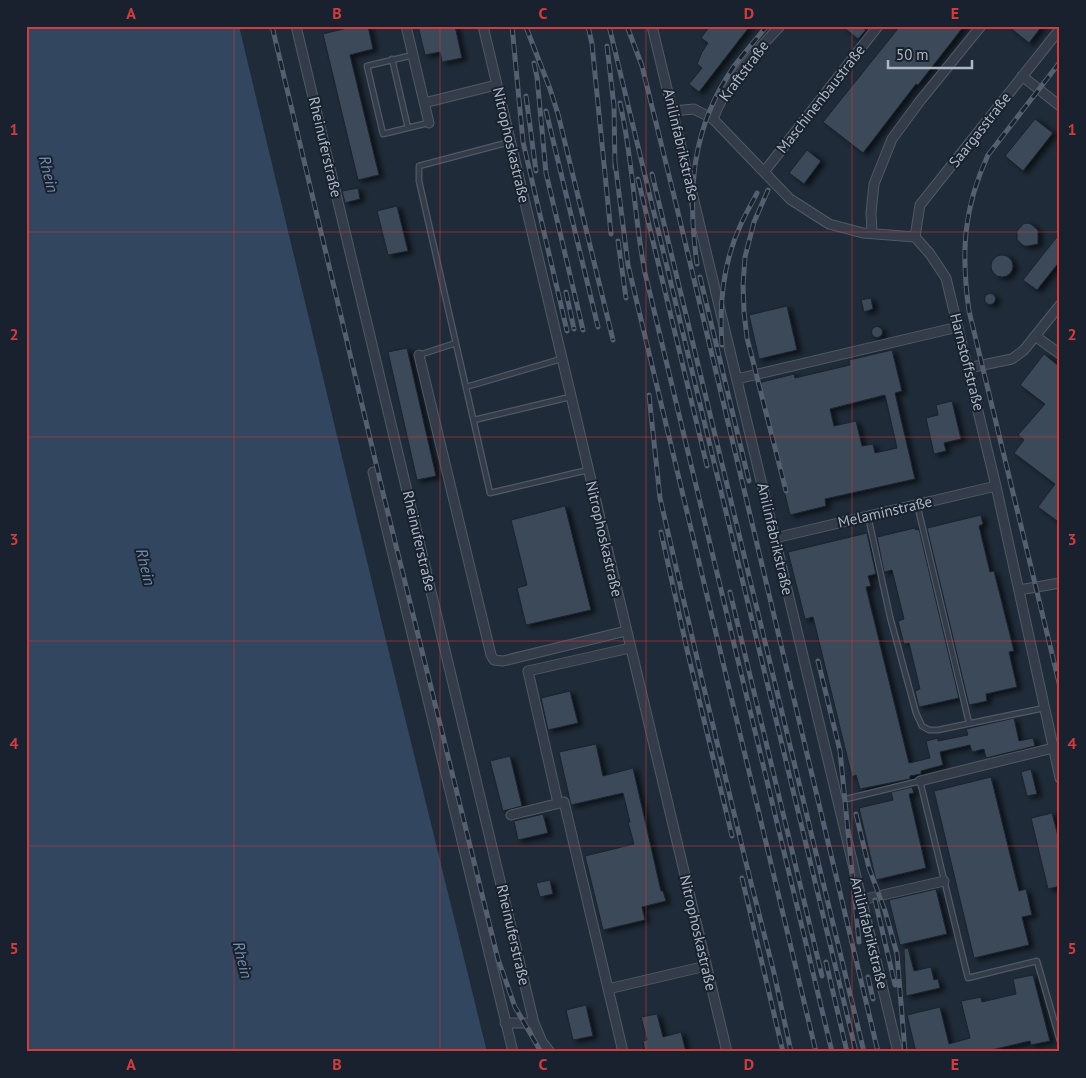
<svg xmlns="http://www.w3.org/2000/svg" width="1086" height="1078" font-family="'PT Sans',sans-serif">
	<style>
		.water { fill: #324660 }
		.building { fill: #3b4958; stroke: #1a232f; fill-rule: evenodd; filter: url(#shadow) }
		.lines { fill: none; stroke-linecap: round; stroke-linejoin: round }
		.service-casing { stroke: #505a66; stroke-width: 7 }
		.minor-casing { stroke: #505a66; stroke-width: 11 }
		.service { stroke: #333c48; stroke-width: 4.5 }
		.minor { stroke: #333c48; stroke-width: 9 }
		.rail-casing { stroke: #546070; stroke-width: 5 }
		.rail { stroke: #18212d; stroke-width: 3; stroke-dasharray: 9; stroke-linecap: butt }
		.grid { fill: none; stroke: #d03d40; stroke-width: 1; stroke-opacity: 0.55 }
		.labels { text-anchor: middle; stroke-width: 4; stroke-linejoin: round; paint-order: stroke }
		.street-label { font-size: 15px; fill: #adb7c5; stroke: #18212d }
		.water-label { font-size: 16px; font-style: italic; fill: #748eaf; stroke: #18212d }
		.neatline { fill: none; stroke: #d03d40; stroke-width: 2 }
		.grid-label { font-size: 16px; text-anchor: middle; font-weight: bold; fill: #d03d40 }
	</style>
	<defs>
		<filter id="shadow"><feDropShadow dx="4.5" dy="2.5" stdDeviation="2.5" flood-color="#0009"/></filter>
	</defs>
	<rect width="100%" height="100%" fill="#1f2b38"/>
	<!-- water -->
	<path class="water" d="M26,26h213l144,602 104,424h-461z"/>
	<!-- building -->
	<path class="building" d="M355,26h13l5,23 -23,6 29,120 -21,5 -35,-146z
		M418,26h37l7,32 -20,4 -2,-10 -15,3z
		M710,26h40l-51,66 -10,-8 13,-16 -5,-4 5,-12 6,-9 -7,-5z
		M842,26h19l5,4 -8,9z
		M900,26h64l-46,59 -2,-1 -53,69 -40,-31z
		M1008,26h34l-13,17z
		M1035,119l18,14 -30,38 -18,-15z
		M807,150l14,11 -17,23 -15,-11z
		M358,188l2,11 -15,4 -3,-12z
		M397,206l11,45 -20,4 -11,-44z
		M1027,223l4,1 7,6v14l-10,2h-4l-7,-6v-9l6,-7z
		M1060,233v28l-23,29 -14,-10z
		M991 266a11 11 0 1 1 22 0a11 11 0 1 1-22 0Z
		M984.5 299a5.5 5.5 0 1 1 11 0a5.5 5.5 0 1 1-11 0Z
		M871,298l2,11 -9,3 -3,-12z
		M787,306l10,44 -38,9 -10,-44z
		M871.5 332a5.5 5.5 0 1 1 11 0a5.5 5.5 0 1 1-11 0Z
		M407,348l29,128 -19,4 -29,-128z
		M892,350l10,41 -7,2 20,86 -90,20 1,7 -36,9 -32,-132 36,-9 1,4 55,-13 -1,-5zM885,395l12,53 -22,5 -2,-9 -11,2 -6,-25 -22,5 -4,-17z
		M1044,354l16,13v156l-22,-16 17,-23 -41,-31 10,-13 -6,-5 27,-31 -25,-19z
		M952,401l9,38 -17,4 2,8 -12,3 -8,-36 12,-3 -2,-10z
		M565,506l26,104 -65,15 -9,-37 10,-3 -16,-65z
		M981,515l2,9 -4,2 11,46 4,-1 20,80 -5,1 8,35 -31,7 1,7 -18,4 -42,-177z
		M915,528l1,2 3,-1 40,169 -40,9 -4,-16 5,-2 -11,-46 -5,1 -6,-23 6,-2 -12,-49 -8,2 -7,-35z
		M867,533l9,41 -8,2 3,10 -5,1 43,176 21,-5 -4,-17 12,-3v3l30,-6 -2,-6 48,-11 5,23 14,-3 2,8 -49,12 -2,-9 -12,3 -2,-7 -30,7 3,13 -22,6v3l-11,2v3l-50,10 -4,-14 -4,2 -39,-160 -8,2 -17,-67z
		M570,691l8,32 -30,7 -7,-32z
		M596,744l7,32 30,-8 28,123h2l3,10 -24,6 3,13 -42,10 -18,-74 49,-12 -6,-22h2l-7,-29 -52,12 -12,-53z
		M510,756l12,50 -19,5 -13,-50z
		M1031,769l6,25 -10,2 -6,-24z
		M991,777l28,114 7,-2 6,26 -10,2 7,28 -55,13 -40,-167z
		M912,787l2,6 -5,1 17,74 -50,12 -17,-72 34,-8 -2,-8z
		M1052,813l8,31v42l-12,3 -17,-71z
		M543,814l5,19 -30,7 -4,-19z
		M550,880l3,14 -13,3 -4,-14z
		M936,889l11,45 -47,11 -11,-45z
		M908,948l6,23 17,-4 3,13 4,-1 2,9 -34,8 -2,-47z
		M1033,975l17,66 -19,4 -1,-4 -47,11h-67l-9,-37 33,-8 9,37 21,-6 -9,-37 20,-4 1,5 34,-8 -3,-15z
		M586,1005l7,31 -20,4 -7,-30z
		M657,1014l6,23 18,-5 5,20h-41l-2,-11 4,-1 -6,-23z"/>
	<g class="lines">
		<defs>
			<path id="service" d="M413,55l-46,11 16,68 45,-11
				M392,59l16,69
				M510,142l-91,24v15l71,312 98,-23
				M419,355l37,-12
				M466,387l95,-28
				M474,420l96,-23
				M917,504l52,219
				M868,516l22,101 26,96 6,13 7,4h9l106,-22
				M838,801l82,-20 48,197 69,-17 23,80"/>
			<path id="minor" d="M296,26l238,997 8,19 8,10
				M406,26l23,97
				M483,26l244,1026
				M652,26l246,1026
				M1022,76l38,30
				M424,103l72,-18
				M673,111l21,-2 19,10 77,80 39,25 34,9 52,4 15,17 16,24 50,208 64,292
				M713,119c13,-36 41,-65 67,-93
				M764,172l114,-146
				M872,233l-1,-20 3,-29 18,-45 28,-38 61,-75
				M915,237l5,-32 140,-176
				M1035,336l25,18
				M419,355l72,300 3,5 9,1 123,-30
				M968,368l44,-9 12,-9 36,-45
				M737,379l221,-52
				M373,472l140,580
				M775,538l221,-52
				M1019,590l41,-7
				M920,781l133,-33
				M558,803l-30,-132 102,-23
				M511,815l53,-13 59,250
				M861,900l83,-19
				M608,989l98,-23
				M505,1023h29"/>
		</defs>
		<!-- service casing -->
		<use href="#service" class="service-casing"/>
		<!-- minor casing -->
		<use href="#minor" class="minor-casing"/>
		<!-- service -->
		<use href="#service" class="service"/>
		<!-- minor -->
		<use href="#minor" class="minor"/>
		<defs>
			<path id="rail" d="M272,26l111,467 115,466 17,48 26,45
				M512,26l11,116 44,189
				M588,26l4,18 19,190
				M609,26l247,1026
				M627,26l15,40 34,138 202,848
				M526,27l24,62 8,25 55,226
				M607,46l7,60 1,62
				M1060,62l-72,93c-25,54 -27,98 -19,156l91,376
				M534,63l3,14 9,96 37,157
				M526,96l10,75
				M620,103c13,56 14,114 25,170l187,779
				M546,111l52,216
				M615,162l13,103 188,787
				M652,174l212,878
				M638,179l69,287
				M768,190l-14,32 -9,35 -2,28 1,27 3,26 39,153
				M618,241l8,57
				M697,264c-10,-72 -6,-137 38,-199 10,-13 21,-26 32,-39
				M700,277l49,204
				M566,292l8,37
				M722,345c-3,-41 1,-83 19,-121 5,-11 11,-21 16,-31
				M649,395l11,103 43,186 43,179 28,110 17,79
				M661,532l27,122 44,182
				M730,592l92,384
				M818,661l22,90 19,191
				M856,814l13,54 16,43 12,43 8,98
				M742,878l41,174
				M875,900l20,85
				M826,962l21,90
				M868,977l5,22"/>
		</defs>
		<!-- rail casing -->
		<use href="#rail" class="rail-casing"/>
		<!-- rail -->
		<use href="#rail" class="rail"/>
	</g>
	<!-- grid -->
	<path class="grid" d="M234,26v1026M440,26v1026M646,26v1026M852,26v1026M26,232h1034M26,437h1034M26,641h1034M26,846h1034"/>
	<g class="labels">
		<!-- street labels -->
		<g class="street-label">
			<text transform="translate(744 71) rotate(-53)" y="5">Kraftstraße</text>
			<text transform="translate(821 99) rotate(-52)" y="5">Maschinenbaustraße</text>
			<text transform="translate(980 130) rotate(-52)" y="5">Saargasstraße</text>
			<text transform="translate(511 145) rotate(77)" y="5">Nitrophoskastraße</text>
			<text transform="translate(681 145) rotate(77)" y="5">Anilinfabrikstraße</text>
			<text transform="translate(325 147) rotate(77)" y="5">Rheinuferstraße</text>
			<text transform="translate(967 362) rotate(76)" y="5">Harnstoffstraße</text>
			<text transform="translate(885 512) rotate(-13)" y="5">Melaminstraße</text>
			<text transform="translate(604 539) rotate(77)" y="5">Nitrophoskastraße</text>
			<text transform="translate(775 539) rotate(77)" y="5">Anilinfabrikstraße</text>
			<text transform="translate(419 541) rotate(77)" y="5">Rheinuferstraße</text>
			<text transform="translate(698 933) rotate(77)" y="5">Nitrophoskastraße</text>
			<text transform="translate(869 933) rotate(76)" y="5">Anilinfabrikstraße</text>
			<text transform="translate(513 935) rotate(77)" y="5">Rheinuferstraße</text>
		</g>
		<!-- water labels -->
		<g class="water-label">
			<text transform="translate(49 174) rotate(76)" y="6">Rhein</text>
			<text transform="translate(146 567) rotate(76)" y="6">Rhein</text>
			<text transform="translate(243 960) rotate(76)" y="6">Rhein</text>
		</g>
	</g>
	<!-- border -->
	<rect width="1086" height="1078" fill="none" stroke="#18212d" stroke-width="55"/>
	<!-- scale -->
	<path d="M888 60v8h84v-8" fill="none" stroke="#adb7c5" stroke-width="2.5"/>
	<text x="896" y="60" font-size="15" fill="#adb7c5" stroke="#18212d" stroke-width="4" paint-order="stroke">50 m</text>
	<rect x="28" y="28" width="1030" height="1022" class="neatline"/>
	<g class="grid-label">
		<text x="131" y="19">A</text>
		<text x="337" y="19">B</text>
		<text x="543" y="19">C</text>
		<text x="749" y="19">D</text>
		<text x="955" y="19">E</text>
		<text x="14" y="135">1</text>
		<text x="1072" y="135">1</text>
		<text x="14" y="340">2</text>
		<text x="1072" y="340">2</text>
		<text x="14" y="545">3</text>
		<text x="1072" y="545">3</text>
		<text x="14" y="749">4</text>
		<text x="1072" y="749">4</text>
		<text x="14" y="954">5</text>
		<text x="1072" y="954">5</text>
		<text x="131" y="1070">A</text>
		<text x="337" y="1070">B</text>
		<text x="543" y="1070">C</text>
		<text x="749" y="1070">D</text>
		<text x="955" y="1070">E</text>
	</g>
</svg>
